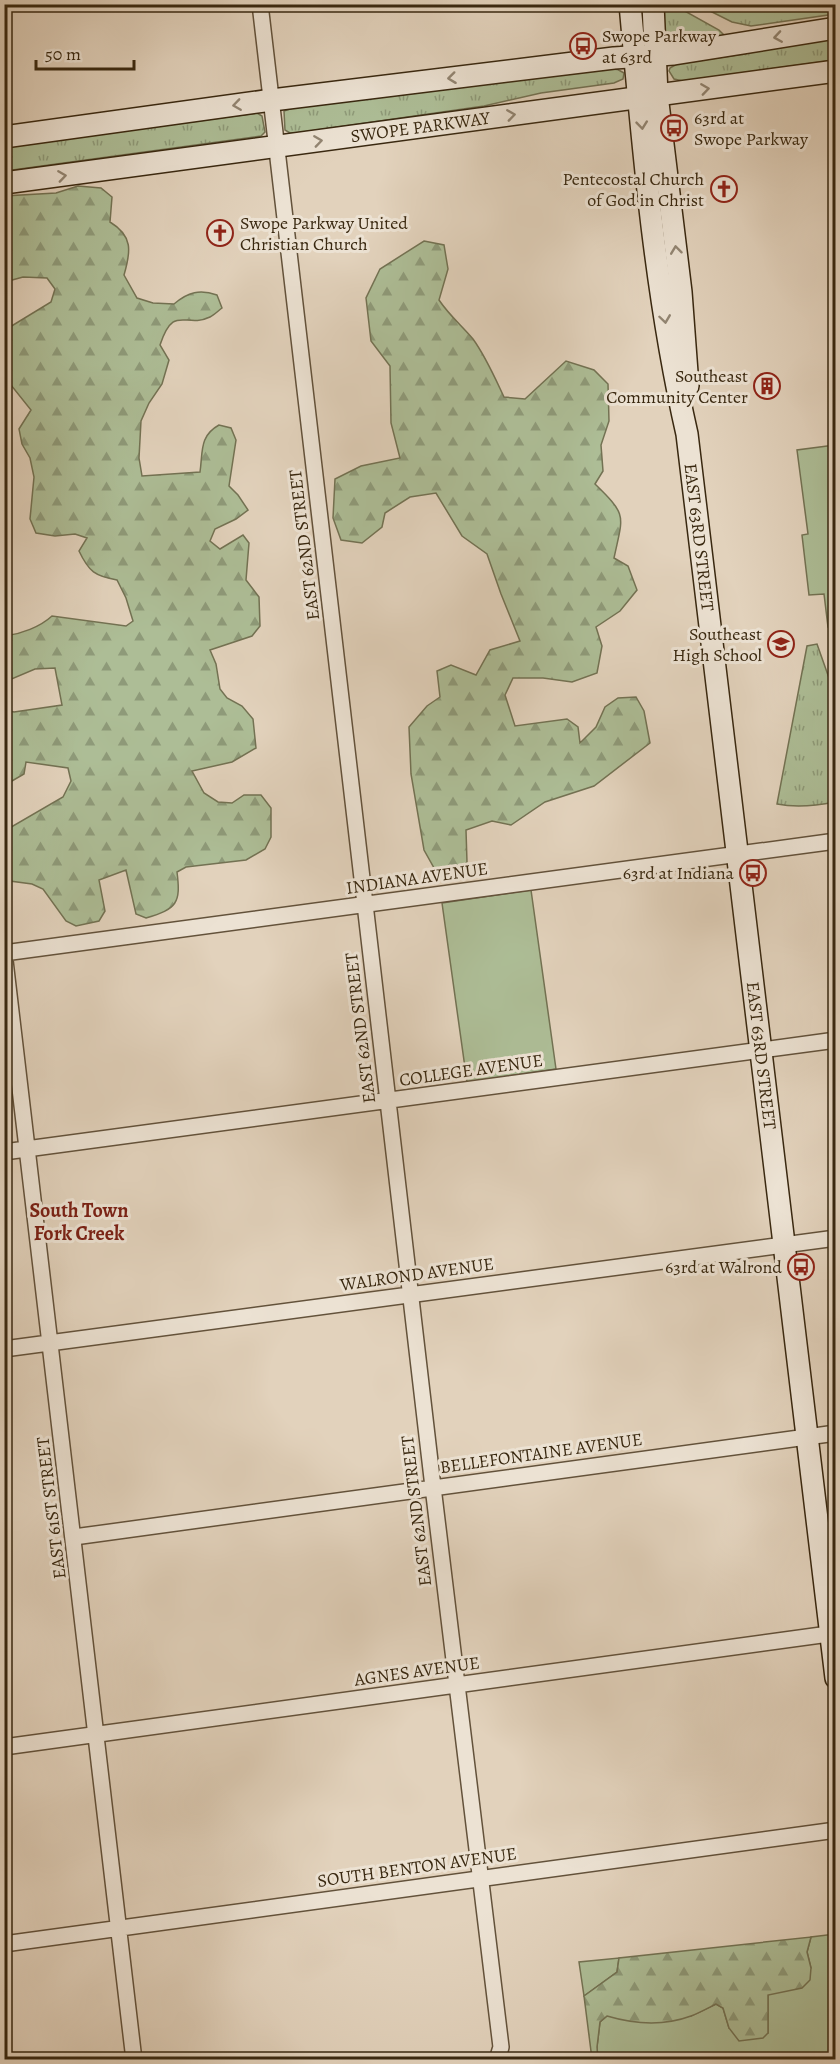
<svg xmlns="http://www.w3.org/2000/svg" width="840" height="2064" font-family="Alegreya,serif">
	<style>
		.grass { fill: #adbd96; stroke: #737253; stroke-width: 1.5 }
		.forest { fill: url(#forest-firs); stroke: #737253; stroke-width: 1.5 }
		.park { fill: url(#park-tufts); stroke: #737253; stroke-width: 1.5 }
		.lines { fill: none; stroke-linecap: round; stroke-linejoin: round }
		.minor-casing { stroke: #63523b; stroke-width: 18 }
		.secondary-casing { stroke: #392810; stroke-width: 24 }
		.minor { stroke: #ece2d3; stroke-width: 15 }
		.secondary { stroke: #ece2d3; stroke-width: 21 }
		.oneway { stroke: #928572 }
		.labels { text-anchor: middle; stroke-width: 6; stroke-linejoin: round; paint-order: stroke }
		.poi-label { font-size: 18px; fill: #392810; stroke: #ece2d3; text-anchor: end }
		.street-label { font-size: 18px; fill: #392810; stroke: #ece2d3 }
		.neighbourhood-label { font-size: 20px; font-weight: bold; fill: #7a1f14; stroke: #ece2d3 }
	</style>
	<defs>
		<pattern id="forest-firs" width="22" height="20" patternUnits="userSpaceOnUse" patternTransform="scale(1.5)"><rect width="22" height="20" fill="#adbd96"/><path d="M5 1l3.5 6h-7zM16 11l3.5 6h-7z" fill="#8e9a79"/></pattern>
		<pattern id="park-tufts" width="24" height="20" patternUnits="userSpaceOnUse" patternTransform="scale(1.5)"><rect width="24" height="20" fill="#adbd96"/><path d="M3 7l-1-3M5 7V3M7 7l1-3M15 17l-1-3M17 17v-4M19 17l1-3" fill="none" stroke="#8e9a79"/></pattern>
	</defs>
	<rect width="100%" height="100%" fill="#e2d2bc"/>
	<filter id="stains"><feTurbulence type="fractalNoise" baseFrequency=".00333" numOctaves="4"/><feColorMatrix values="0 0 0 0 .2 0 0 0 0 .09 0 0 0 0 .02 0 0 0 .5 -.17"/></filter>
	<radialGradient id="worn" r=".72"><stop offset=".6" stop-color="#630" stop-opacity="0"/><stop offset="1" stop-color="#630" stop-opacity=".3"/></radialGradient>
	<!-- grass -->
	<path class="grass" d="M835,445h1l-1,193 -7,-11 -4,-33 -15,1 -7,-60 6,-1 -11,-84z
		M531,890l25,179 -89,13 -25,-179z
		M835,1934l1,121 -5,4 -233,1 -1,-13 3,-25 7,-6h84l25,-12 7,4 6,20 39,5v-38l43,-27 -4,-16 4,-15z
		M619,1958l-2,14 -33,24 -5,-34z"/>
	<!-- forest -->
	<path class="forest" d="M78,186l23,2 11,9 -2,25c23,14 21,29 14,53l13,23 16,5 21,1c14,-12 26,-15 43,-9l5,13c-4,3 -8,7 -12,9 -25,12 -36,-14 -50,28l9,15 -7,24 -13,19 -8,18 -2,37 3,18 58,-4c3,-20 -1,-36 19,-47l12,3 5,12 -7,46 9,9 10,15 -12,9 -21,10 -5,12 10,8 23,-14 6,8 -3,37 13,17 1,29 -8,10 -42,14 6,14 4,25 7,9 15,8 11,13 3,29 -24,14 -40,9 12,22 14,9 14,1 12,-8h17l10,13v29l-6,12 -19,11 -60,7 -9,5c4,31 0,37 -31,46l-10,-4 -10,-44 -27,10 6,31 -6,10 -23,5 -10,-5 -23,-32 -11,-5 -22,-3 -5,-14v-34l1,-3 57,-33 8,-16 -3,-13 -42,-6 -2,12 -12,7 -7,1v-72l9,2 48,-7 -7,-37 -20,1 -26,11 -4,12v-56c16,-2 35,-9 47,-20l74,10 7,-5 -7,-23 -9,-18c-22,-4 -28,-8 -38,-29l8,-13 -12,-4 -20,2 -19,-3 -6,-14 4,-42 -4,-19 -8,-14 -3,-15 12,-19 -20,-25 -6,-4v-51l46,-28 4,-13 -8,-11 -24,-1 -18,5 -1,-86 52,-3z
		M424,241l20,4 4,24 -9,31c10,15 23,26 34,39 13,18 22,39 31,58l21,2 41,-38 28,9 14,14 1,37 -8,24 2,26 -8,13c33,32 28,31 19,74l14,8 9,24 -17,21 -24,16 6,19 -5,27 -25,9 -29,-4h-30l-8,17 10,31 52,-7 11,8 2,16 16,-16 9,-20 13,-9 18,-1 8,14 6,32 -56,43 -49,16 -34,23 -19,-4 -26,9 1,32 -12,15 -17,-2 -14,-25 -13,-76 -2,-47 18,-21 13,-9 -3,-26 14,-6 25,10 14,-25 30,-9 -19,-47 -14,-40 -25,-18 -26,-43 -26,4 -25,16 -3,14 -20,16 -21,-3 -8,-22 2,-39 26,-13 39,-8 -9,-35 -1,-57 -19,-25 -5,-43 14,-29z
		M811,1937l-4,15 4,16 -1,12 -8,8 -34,7v38l-5,5 -24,3 -10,-13 -6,-20 -7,-4c-8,4 -17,9 -25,12 -27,10 -57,8 -84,0l-7,6 -3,25 1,12h-6l-8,-63 33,-24 2,-14z"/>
	<!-- park -->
	<path class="park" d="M662,5h12l45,25 5,5 -2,2 -57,7z
		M698,5h137v9l-84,12 -19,-4z
		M835,35v25l-152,21 -9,-2 -5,-8 1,-3 7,-4 67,-10z
		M600,68h15l9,5 -1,6 -9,4 -73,10 -57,13 -188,27h-6l-5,-3 -1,-19 9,-3z
		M257,113l5,3 3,16 -4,4 -256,35 -1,-24z
		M817,644l18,51v107c-20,4 -38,6 -58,2l30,-158z"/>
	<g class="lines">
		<defs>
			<path id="minor" d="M260,4l173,1483 68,560 -4,13
				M4,952l130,1108
				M4,953l832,-112
				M4,1152l832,-112
				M4,1349l832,-111
				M74,1537l762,-104
				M4,1747l832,-114
				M4,1944l832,-114"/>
			<g id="secondary">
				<path id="s1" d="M630,4c13,144 25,290 57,430l149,1244"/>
				<path d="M653,4l4,91 24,197 7,94"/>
				<path d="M4,137l268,-37 342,-42 60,-4 162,-26"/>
				<path id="s2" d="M4,183l832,-112"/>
			</g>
		</defs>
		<!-- minor casing -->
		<use href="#minor" class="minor-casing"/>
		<!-- secondary casing -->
		<use href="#secondary" class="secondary-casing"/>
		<!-- minor -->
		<use href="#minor" class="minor"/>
		<!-- secondary -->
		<use href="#secondary" class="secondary"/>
	</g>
	<!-- one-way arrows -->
	<defs><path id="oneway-chevron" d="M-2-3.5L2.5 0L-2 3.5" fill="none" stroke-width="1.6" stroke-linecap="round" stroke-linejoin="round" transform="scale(1.5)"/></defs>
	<g class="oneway">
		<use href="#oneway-chevron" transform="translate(778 37) rotate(171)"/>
		<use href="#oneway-chevron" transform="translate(452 78) rotate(173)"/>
		<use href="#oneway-chevron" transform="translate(705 89) rotate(-8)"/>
		<use href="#oneway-chevron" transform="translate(237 105) rotate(172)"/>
		<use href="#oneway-chevron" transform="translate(511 115) rotate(-8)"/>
		<use href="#oneway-chevron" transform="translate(642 125) rotate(84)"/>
		<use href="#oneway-chevron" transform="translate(318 141) rotate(-8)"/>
		<use href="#oneway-chevron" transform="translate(62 176) rotate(-8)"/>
		<use href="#oneway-chevron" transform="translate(676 250) rotate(-97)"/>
		<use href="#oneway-chevron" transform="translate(665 319) rotate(82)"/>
	</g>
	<!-- icons -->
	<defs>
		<symbol id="bus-ring" viewBox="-11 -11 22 22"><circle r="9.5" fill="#ece2d3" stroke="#8f2418" stroke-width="1.5"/><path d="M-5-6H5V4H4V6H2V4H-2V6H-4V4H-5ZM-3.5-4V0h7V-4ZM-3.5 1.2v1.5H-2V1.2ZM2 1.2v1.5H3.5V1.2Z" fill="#8f2418"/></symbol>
		<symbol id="church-ring" viewBox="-11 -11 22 22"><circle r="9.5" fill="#ece2d3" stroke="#8f2418" stroke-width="1.5"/><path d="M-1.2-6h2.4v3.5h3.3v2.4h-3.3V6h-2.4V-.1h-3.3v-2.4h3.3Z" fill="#8f2418"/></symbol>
		<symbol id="building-ring" viewBox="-11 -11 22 22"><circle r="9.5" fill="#ece2d3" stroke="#8f2418" stroke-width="1.5"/><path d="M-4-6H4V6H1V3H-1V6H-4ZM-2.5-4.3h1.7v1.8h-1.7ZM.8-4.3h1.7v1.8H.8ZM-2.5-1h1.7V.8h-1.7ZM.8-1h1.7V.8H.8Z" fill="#8f2418"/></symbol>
		<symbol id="school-ring" viewBox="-11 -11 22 22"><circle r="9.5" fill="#ece2d3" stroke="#8f2418" stroke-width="1.5"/><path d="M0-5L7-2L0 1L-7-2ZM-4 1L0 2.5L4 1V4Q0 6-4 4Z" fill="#8f2418"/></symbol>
	</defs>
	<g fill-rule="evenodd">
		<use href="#bus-ring" x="568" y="31" width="30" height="30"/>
		<use href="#bus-ring" x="659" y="113" width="30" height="30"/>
		<use href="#church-ring" x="709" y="174" width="30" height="30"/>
		<use href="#church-ring" x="205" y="218" width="30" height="30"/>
		<use href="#building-ring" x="752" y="371" width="30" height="30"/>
		<use href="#school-ring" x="766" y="629" width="30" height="30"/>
		<use href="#bus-ring" x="738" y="858" width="30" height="30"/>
		<use href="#bus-ring" x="786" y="1252" width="30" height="30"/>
	</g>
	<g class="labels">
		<!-- poi labels -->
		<g class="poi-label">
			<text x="602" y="42" text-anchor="start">Swope Parkway<tspan x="602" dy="21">at 63rd</tspan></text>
			<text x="694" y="124" text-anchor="start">63rd at<tspan x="694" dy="21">Swope Parkway</tspan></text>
			<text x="704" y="185">Pentecostal Church<tspan x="704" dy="21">of God in Christ</tspan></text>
			<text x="240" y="229" text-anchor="start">Swope Parkway United<tspan x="240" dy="21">Christian Church</tspan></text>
			<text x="748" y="382">Southeast<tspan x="748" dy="21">Community Center</tspan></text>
			<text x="762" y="640">Southeast<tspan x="762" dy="21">High School</tspan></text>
			<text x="734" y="879">63rd at Indiana</text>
			<text x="782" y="1273">63rd at Walrond</text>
		</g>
		<!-- street labels -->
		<g class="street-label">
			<text dy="6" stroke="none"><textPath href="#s2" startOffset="420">SWOPE PARKWAY</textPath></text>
			<text dy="6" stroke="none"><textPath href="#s1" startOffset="538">EAST 63RD STREET</textPath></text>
			<text transform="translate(304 545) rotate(-97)" y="6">EAST 62ND STREET</text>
			<text transform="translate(417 878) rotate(-8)" y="6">INDIANA AVENUE</text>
			<text transform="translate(360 1028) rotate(-97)" y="6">EAST 62ND STREET</text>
			<text dy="6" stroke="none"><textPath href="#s1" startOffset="1060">EAST 63RD STREET</textPath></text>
			<text transform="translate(471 1070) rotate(-8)" y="6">COLLEGE AVENUE</text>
			<text transform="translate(417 1274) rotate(-8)" y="6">WALROND AVENUE</text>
			<text transform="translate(541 1453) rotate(-8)" y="6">BELLEFONTAINE AVENUE</text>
			<text transform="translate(51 1508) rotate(-97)" y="6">EAST 61ST STREET</text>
			<text transform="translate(416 1511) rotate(-97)" y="6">EAST 62ND STREET</text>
			<text transform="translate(417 1671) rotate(-8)" y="6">AGNES AVENUE</text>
			<text transform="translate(417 1867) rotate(-8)" y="6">SOUTH BENTON AVENUE</text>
		</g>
		<!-- neighbourhood labels -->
		<g class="neighbourhood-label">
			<text x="79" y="1217">South Town<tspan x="79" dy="23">Fork Creek</tspan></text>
		</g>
	</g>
	<!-- margin -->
	<rect width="840" height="2064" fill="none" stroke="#e2d2bc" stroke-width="24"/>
	<rect x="6" y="6" width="828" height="2052" fill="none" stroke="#392810" stroke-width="3"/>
	<rect x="12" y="12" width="816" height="2040" fill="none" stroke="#392810" stroke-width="1.5"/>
	<!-- scale -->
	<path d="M36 60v9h98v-9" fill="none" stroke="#392810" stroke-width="3"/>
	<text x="45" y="60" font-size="18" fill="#392810" stroke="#ece2d3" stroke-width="4.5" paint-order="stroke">50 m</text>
	<rect width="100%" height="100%" filter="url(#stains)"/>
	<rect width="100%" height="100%" fill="url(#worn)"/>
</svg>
